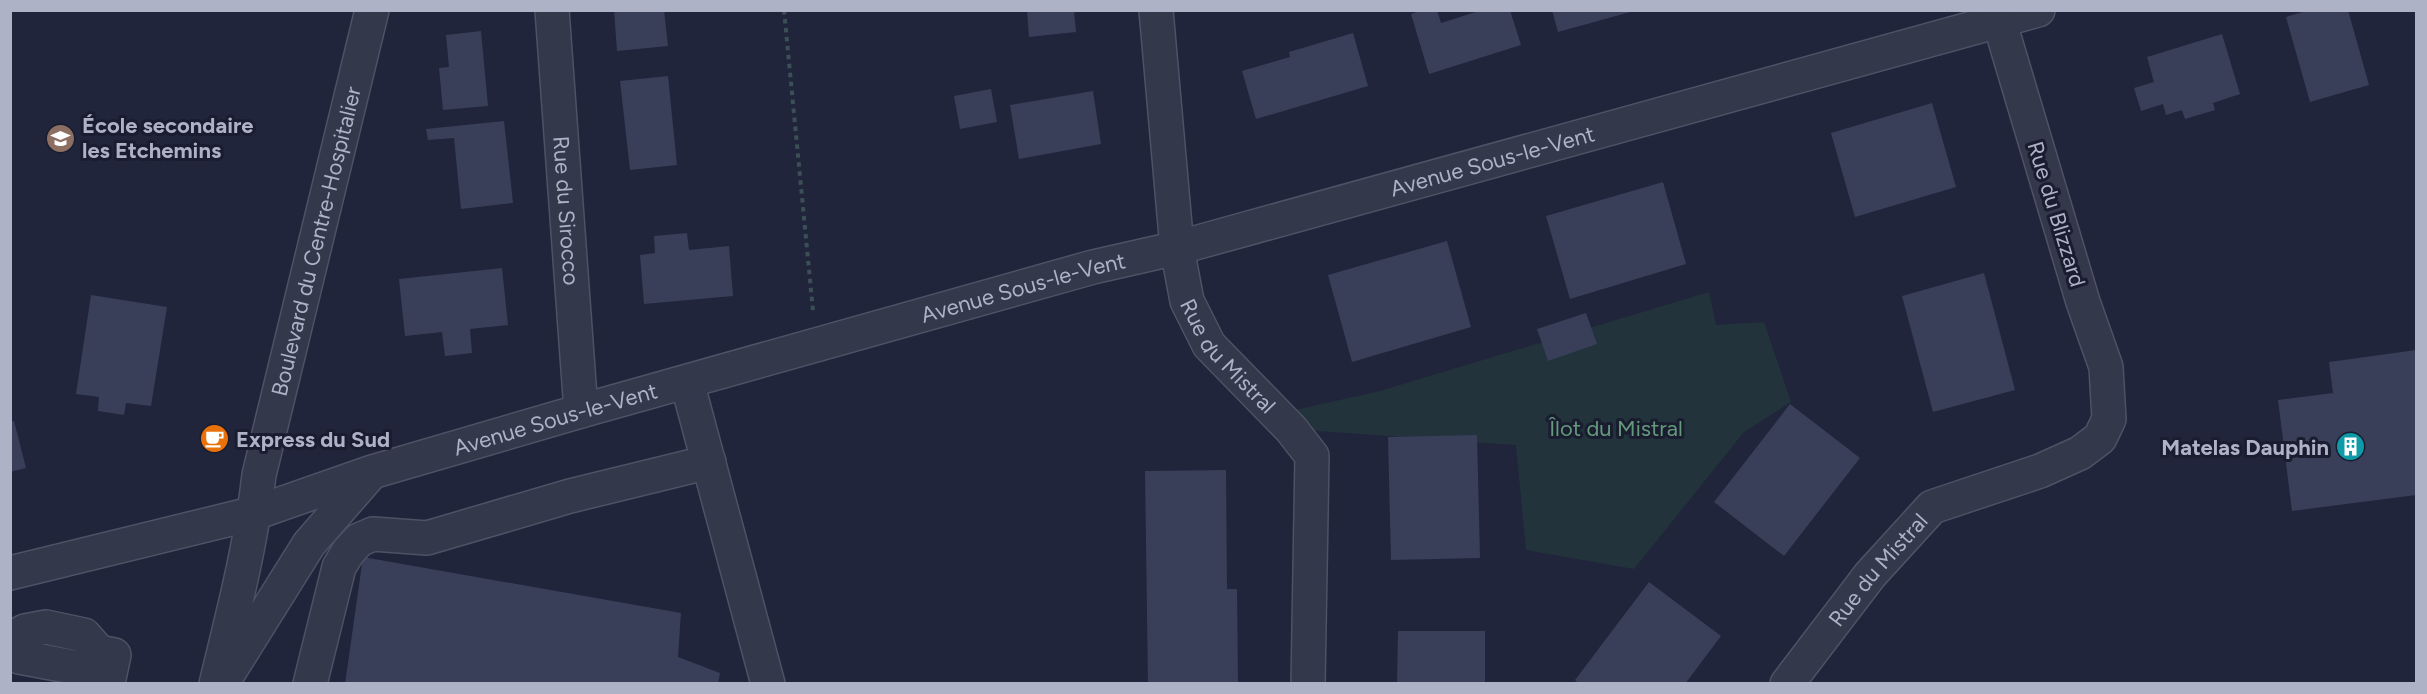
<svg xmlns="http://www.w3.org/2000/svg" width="2427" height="694" font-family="Figtree,sans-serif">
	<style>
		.green { fill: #22333c }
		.building { fill: #393f59 }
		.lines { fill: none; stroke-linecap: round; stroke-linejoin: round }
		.minor-casing { stroke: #4e5265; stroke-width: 36 }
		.path { stroke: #3c4f56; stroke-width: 4; stroke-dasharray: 4.5 4.5; stroke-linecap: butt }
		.minor { stroke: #33384b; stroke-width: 33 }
		.labels { text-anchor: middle; stroke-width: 6; stroke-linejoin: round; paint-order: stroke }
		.poi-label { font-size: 22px; font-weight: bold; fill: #aeb2c7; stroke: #191d2f; text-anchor: start }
		.street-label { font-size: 22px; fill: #aeb2c7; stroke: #191d2f }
		.park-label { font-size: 22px; fill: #649a7b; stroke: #191d2f }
	</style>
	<rect width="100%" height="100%" fill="#20253b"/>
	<!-- green -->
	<path class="green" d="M1709,292l7,33 48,-3 27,80 -47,30 -110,137 -108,-19 -10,-105 -225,-16 -14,-15 103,-23z"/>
	<!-- building -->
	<path class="building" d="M614,10h50l4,36 -51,5z
		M1027,10h47l2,22 -47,5z
		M1422,10h15l4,13 41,-13h28l11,35 -92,29 -18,-60z
		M1552,10h82v1l-76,21z
		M2309,10h39l21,75 -59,17 -24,-85z
		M481,31l7,75 -45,4 -4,-42 10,-1 -3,-32z
		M1353,33l15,53 -112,33 -14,-48 48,-14 -1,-5z
		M2222,34l18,60 -27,9 2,7 -30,9 -3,-9 -16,5 -3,-11 -22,7 -7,-23 20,-6 -7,-25z
		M668,76l9,89 -47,5 -10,-89z
		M991,89l6,33 -37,7 -6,-33z
		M1093,91l8,53 -82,15 -9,-54z
		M1932,103l24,84 -101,30 -24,-84z
		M504,121l9,82 -52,6 -7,-71 -26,2 -2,-11z
		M1663,182l23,82 -116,35 -24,-83z
		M687,233l2,17 40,-4 4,50 -89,8 -4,-49 15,-2 -1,-17z
		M1447,241l24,86 -119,35 -24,-87z
		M502,268l6,57 -38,4 2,24 -27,3 -3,-24 -37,4 -6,-57z
		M1984,273l31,117 -82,22 -31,-116z
		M91,295l76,12 -16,99 -25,-3 -2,12 -26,-4 1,-14 -23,-3z
		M1586,313l11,31 -49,17 -11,-32z
		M2416,350v145l-124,16 -14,-111 55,-7 -4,-31z
		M1790,404l70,54 -76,98 -70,-54z
		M14,421l12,47 -16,4v-50z
		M1477,435l3,123 -89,2 -3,-123z
		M1226,470l1,119h10l1,95h-90l-3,-213z
		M363,557l318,56 -3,44 42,16 -2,11h-373z
		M1649,582l72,54 -36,48h-106l-4,-4z
		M1398,631h87v53h-88z"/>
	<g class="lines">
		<defs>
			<g id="minor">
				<path id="s1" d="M552,10l29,401"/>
				<path id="s2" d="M1156,10l21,238 10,53 22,44 82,84 21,27 -4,228"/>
				<path d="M687,382l81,302"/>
				<path id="s3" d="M10,573l245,-60 117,-41 209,-61 512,-144 84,-19 861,-238"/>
				<path d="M10,639l15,-8 21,-4 38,8 15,17 15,3 -6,28"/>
				<path d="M10,650l9,7 59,11 9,-2 12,-14"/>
				<path d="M229,672l80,-128 62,-71"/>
				<path id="s4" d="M216,684c17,-70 35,-139 43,-209l113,-465"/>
				<path d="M310,684l29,-117 9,-15 11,-12 14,-6 54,4 143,-42 139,-34"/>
				<path id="s5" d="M1787,684l83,-109 62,-68 108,-36 40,-18 20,-15 9,-19 -3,-52 -23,-65 -87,-292"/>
			</g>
		</defs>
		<!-- minor casing -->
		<use href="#minor" class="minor-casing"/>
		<!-- path -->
		<path class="path" d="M784,10l29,301"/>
		<!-- minor -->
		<use href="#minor" class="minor"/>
	</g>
	<!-- icons -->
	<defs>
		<symbol id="school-disc" viewBox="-11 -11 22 22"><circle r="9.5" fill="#8d6e63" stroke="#191d2f"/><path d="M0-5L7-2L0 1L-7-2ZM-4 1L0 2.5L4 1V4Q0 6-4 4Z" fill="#fff"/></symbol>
		<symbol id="cafe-disc" viewBox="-11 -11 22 22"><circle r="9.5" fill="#e8710a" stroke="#191d2f"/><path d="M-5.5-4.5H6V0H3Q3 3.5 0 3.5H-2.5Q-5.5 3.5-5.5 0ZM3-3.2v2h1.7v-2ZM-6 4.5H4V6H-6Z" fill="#fff"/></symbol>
		<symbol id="building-disc" viewBox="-11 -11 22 22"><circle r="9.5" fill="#0f9aa8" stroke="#191d2f"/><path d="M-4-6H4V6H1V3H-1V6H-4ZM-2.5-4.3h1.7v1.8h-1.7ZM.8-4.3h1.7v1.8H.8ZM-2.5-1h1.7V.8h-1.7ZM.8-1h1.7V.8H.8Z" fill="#fff"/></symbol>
	</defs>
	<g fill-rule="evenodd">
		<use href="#school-disc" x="44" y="122" width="33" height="33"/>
		<use href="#cafe-disc" x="198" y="422" width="33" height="33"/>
		<use href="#building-disc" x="2334" y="430" width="33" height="33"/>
	</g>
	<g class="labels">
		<!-- poi labels -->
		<g class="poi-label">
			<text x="82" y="133">École secondaire<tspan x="82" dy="25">les Etchemins</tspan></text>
			<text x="236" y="447">Express du Sud</text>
			<text x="2329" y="455" text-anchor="end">Matelas Dauphin</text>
		</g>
		<!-- street labels -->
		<g class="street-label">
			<text dy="8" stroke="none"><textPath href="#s3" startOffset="1539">Avenue Sous-le-Vent</textPath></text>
			<text dy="8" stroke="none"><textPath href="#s1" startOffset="201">Rue du Sirocco</textPath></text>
			<text transform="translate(2057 214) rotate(73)" y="8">Rue du Blizzard</text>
			<text dy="8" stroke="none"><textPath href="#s4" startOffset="454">Boulevard du Centre-Hospitalier</textPath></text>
			<text dy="8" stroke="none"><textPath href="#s3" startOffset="1053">Avenue Sous-le-Vent</textPath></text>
			<text dy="8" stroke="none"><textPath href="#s2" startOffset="362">Rue du Mistral</textPath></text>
			<text dy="8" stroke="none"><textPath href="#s3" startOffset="567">Avenue Sous-le-Vent</textPath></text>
			<text dy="8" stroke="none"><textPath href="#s5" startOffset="146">Rue du Mistral</textPath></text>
		</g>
		<!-- park labels -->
		<g class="park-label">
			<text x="1616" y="436">Îlot du Mistral</text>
		</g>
	</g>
	<!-- border -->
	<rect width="2427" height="694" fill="none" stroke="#aeb2c7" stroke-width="24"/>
</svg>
